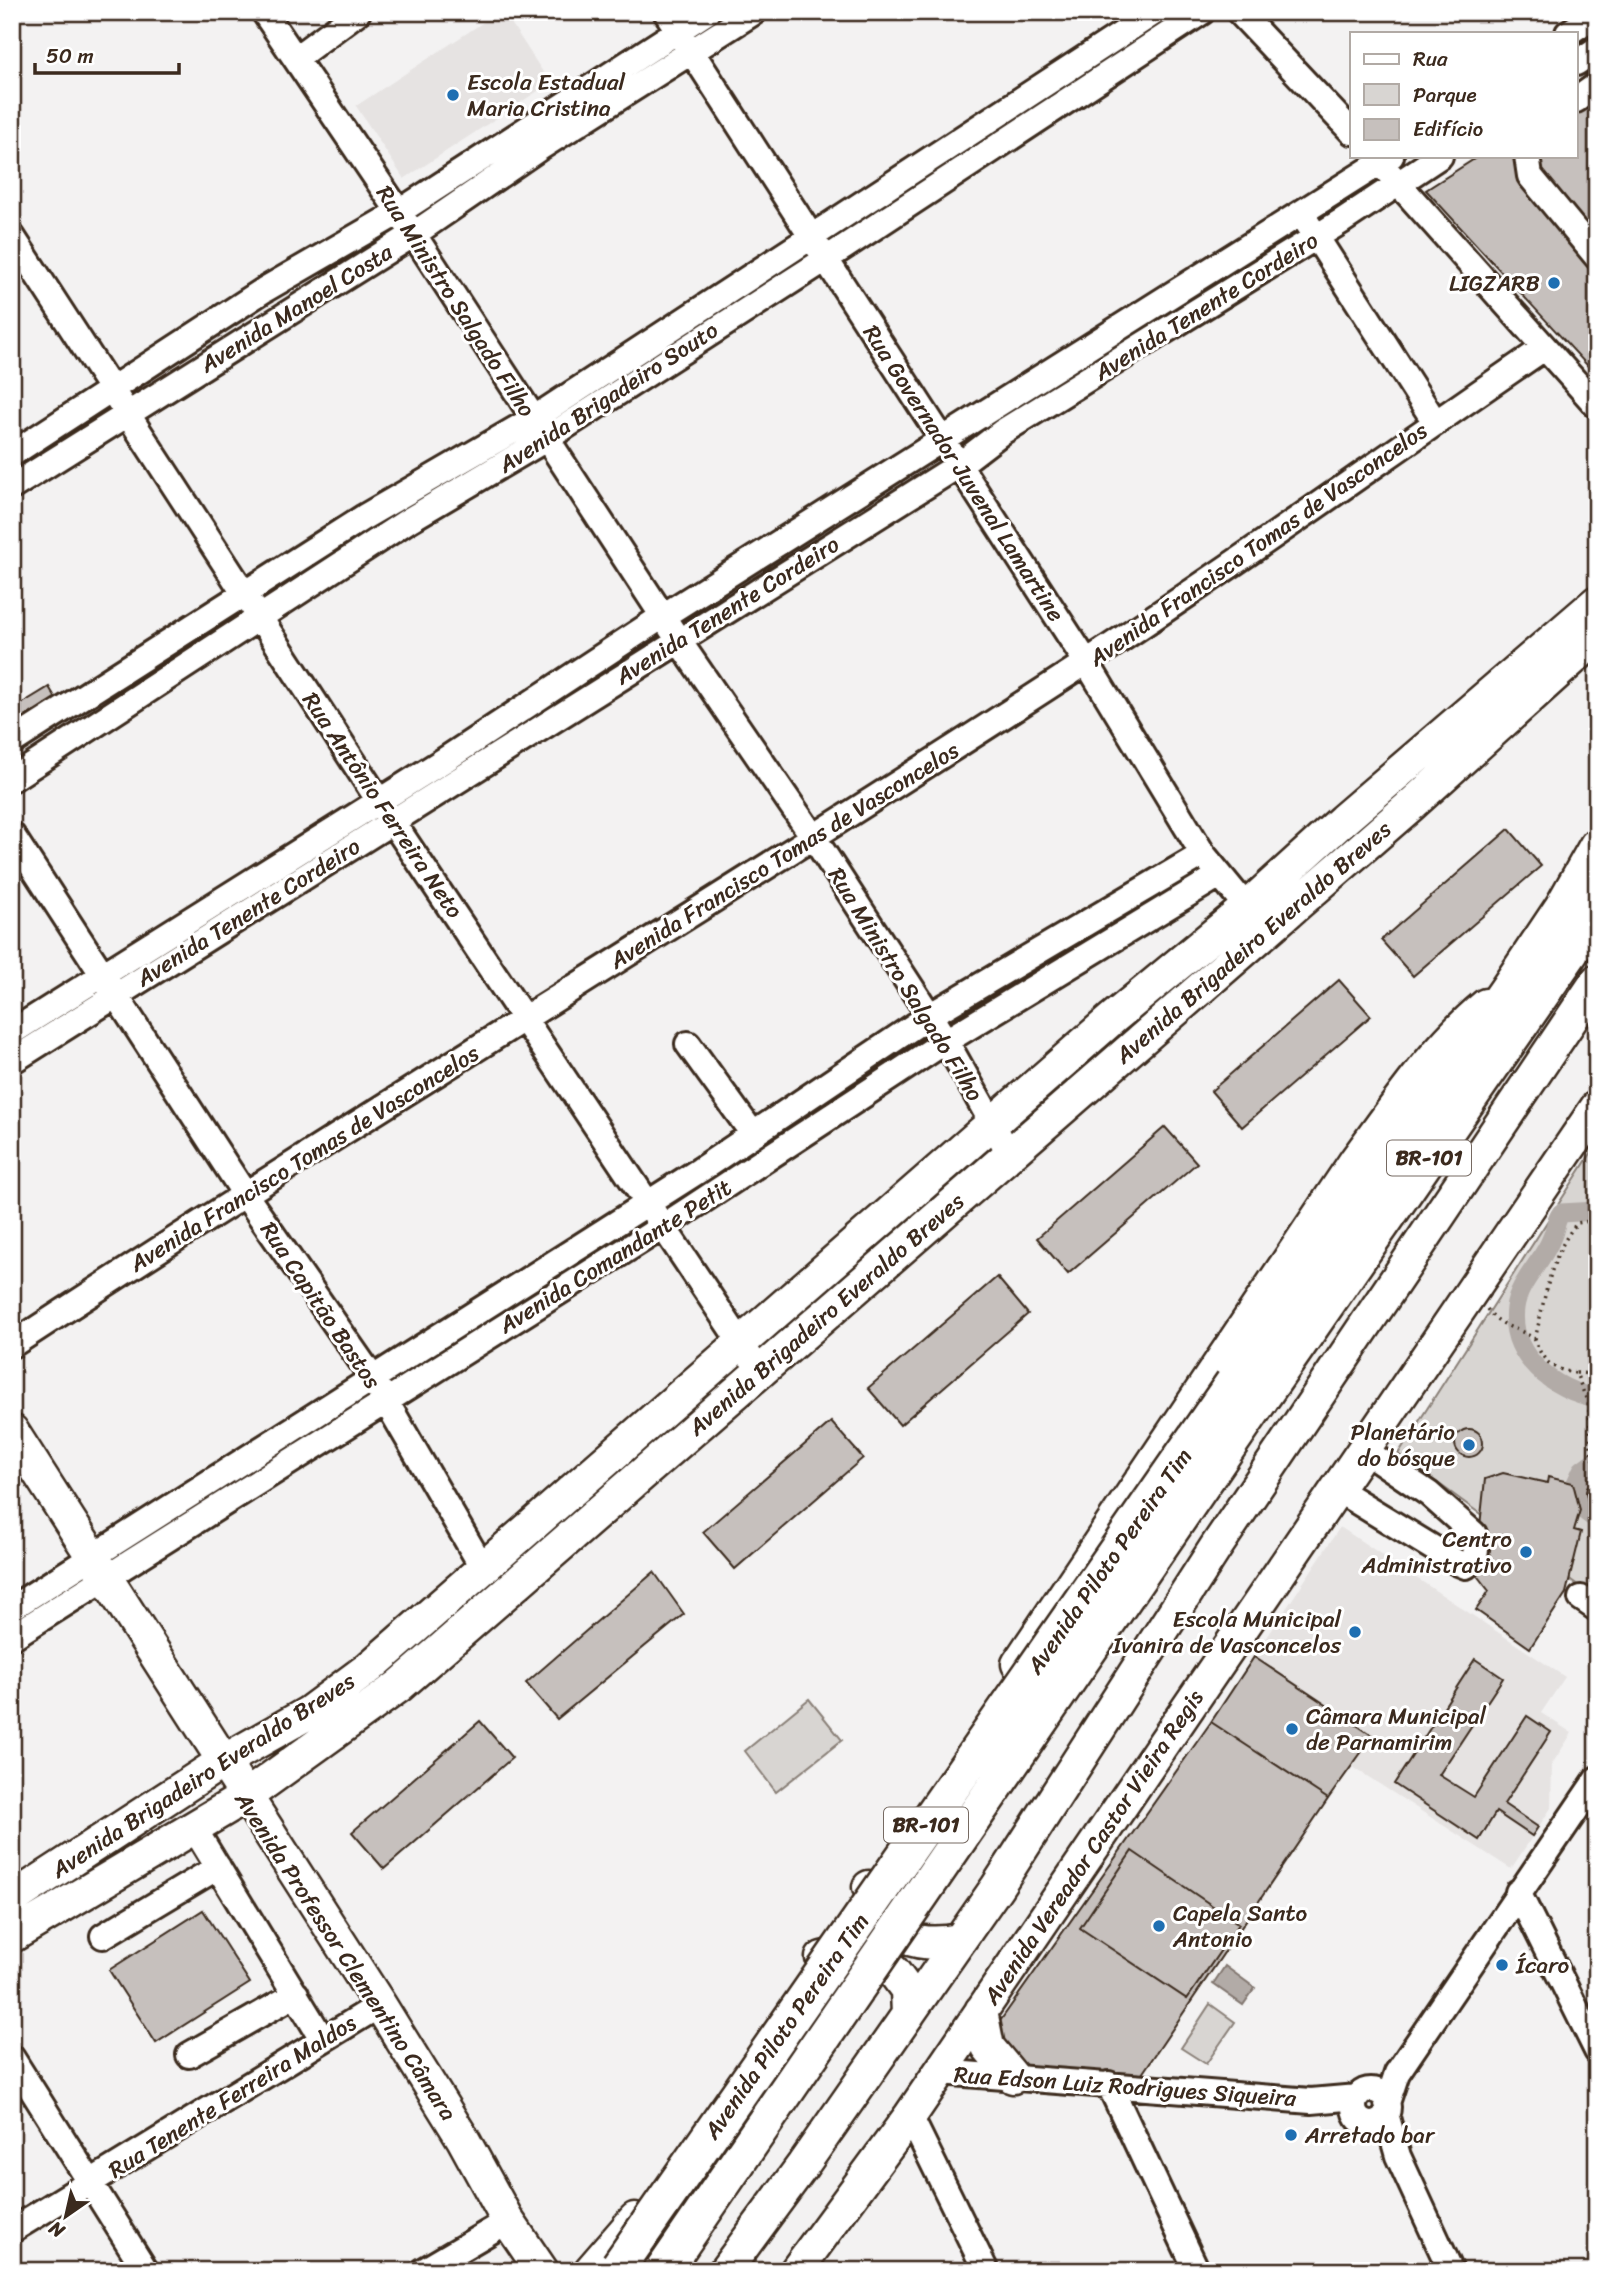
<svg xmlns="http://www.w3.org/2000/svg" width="1609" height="2283" font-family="Sriracha,sans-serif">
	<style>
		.built { fill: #e6e3e2 }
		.green { fill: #d8d5d2; stroke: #8a8078; stroke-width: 2 }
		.water { fill: #b2aba7; stroke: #827770; stroke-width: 2 }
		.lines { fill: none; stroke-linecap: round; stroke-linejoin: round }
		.canal { stroke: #b2aba7; stroke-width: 19 }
		.building { fill: #c6c0bd; stroke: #3b2a1e; stroke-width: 2 }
		.minor-casing { stroke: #3b2a1e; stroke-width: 30 }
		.major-casing { stroke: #3b2a1e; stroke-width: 37 }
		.highway-casing { stroke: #3b2a1e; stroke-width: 40 }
		.path { stroke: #3b2a1e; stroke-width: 3.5; stroke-dasharray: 2 5; stroke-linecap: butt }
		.minor { stroke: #fff; stroke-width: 24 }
		.major { stroke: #fff; stroke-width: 32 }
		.highway { stroke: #fff; stroke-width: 35 }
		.highway-bridge-casing { stroke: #3b2a1e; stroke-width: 40; stroke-linecap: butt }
		.highway-bridge { stroke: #fff; stroke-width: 35 }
		.poi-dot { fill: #1f6fb2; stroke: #fff; stroke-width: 2.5 }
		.labels { text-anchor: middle; stroke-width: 6; stroke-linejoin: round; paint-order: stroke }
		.shield { fill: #fff; stroke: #766a62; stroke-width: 2 }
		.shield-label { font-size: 21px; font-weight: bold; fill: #3b2a1e }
		.poi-label { font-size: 23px; fill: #3b2a1e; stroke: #fff; text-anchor: start }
		.street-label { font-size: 23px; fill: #3b2a1e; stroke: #fff }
	</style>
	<rect width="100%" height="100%" fill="#f3f2f2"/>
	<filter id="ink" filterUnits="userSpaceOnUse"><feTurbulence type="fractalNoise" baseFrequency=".0143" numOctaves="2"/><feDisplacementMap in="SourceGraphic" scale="14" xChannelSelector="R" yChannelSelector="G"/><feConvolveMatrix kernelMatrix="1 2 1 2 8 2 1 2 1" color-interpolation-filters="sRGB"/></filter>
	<g filter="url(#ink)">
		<!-- built -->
		<path class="built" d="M499,12h5l46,71 -146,96 -48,-73z
			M1340,1527l225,150 -24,36 31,20 -20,31 -1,44 -40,61 -158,-102 20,-31 -119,-79z"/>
		<!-- green -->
		<path class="green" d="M1597,1144v455l-199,-145z
			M809,1699l33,41 -66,52 -31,-41z
			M1210,2004l25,18 -29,42 -25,-16z"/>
		<!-- water -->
		<path class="water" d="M1225,1966l30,22 -12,17 -30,-21z"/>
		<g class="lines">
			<!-- canal -->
			<path class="canal" d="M1597,1211l-36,2c-6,8 -5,15 -9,24 -8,24 -34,45 -37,71 -6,49 39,82 82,90
				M1597,1459l-15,11 -6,13 10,29 11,8"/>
		</g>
		<!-- building -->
		<path class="building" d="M1597,81v295l-171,-186 53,-34h97v-62z
			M49,687l9,15 -34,19 -8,-14z
			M1509,829l32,37 -128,110 -32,-36z
			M1339,980l32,36 -129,111 -31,-36z
			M1165,1127l32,36 -129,111 -31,-36z
			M997,1277l31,37 -128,111 -32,-37z
			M831,1422l32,36 -128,111 -32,-37z
			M1455 1443a14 14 0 1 1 28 0a14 14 0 1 1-28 0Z
			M1503,1473l44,10 1,-6 25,6 7,27 -6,20 7,2 -15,61 -36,55 -54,-38 13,-19 -14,-18 10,-94z
			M1597,1480v29l-8,-4 -3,-13 1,-5z
			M654,1572l30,42 -127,105 -31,-36z
			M1254,1657l119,79 -45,63 -117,-77z
			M1475,1659l28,19 -64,97 35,22 53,-81 24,16 -47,72 34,23 -6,9 -36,-24 -17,28 -85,-56z
			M480,1721l32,37 -128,111 -32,-37z
			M1211,1722l117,77 -188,278 -127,-12 -17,-24 2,-17z
			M1132,1851l107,73 -52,75 -107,-71z
			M203,1910l47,73 -94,60 -47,-73z"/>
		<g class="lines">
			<defs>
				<path id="minor" d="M264,12l135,200 280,429 135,197 132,203 64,114
					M666,12l421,651 116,191 55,67
					M1239,12l113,120
					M1568,33l29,-19
					M296,58l62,-46
					M1576,63l21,-14
					M1576,100l21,-15
					M1527,156l3,20 67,81
					M1388,172l209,234
					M1308,224l127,198
					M12,236l380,585 359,537
					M12,454l252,-164 135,-78 308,-200
					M12,487l402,-253 127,-87 213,-135
					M12,742l352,-225 169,-98 622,-407
					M12,779l397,-259 137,-81 280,-180 376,-247
					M12,835l232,358 128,184 112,193
					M12,1032l434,-273 217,-143 728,-460
					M688,1044l65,90
					M12,1061l947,-596 43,-33 340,-211 98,-65
					M12,1345c353,-232 716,-449 1070,-680 157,-102 308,-212 462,-317
					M1338,1490l118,72 10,4c11,-7 12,-20 8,-32l-45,-40 -65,-44
					M1581,1598l16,11
					M12,1608l688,-438 229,-154 274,-162
					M12,1637l652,-411 282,-185 272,-165
					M194,1828l129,212
					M1518,1892l79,159
					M103,1936l115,-69
					M189,2055l107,-61
					M12,2058l134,213
					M940,2072l371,29 46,-4
					M1109,2084l88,187
					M1354 2107a17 17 0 1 1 34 0a17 17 0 1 1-34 0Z
					M1387,2103l10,-30 200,-294
					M1386,2114l12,42 53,115
					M910,2116l76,155
					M12,2230l368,-225
					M423,2271l85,-50"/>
				<path id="major" d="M12,1431l368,574 83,134 45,82 34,50
					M1018,1664l338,-504c40,-54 78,-112 130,-155
					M869,1887c4,10 8,27 15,35 20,23 50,23 76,18
					M12,1899l210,-137 86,-49 62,-46 743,-649 133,-110 97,-88 254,-218
					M12,1936l233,-139 154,-111 1011,-880 187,-169
					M822,1958l32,-8 17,6 22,15 14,19 1,25
					M981,2011l7,36 25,30
					M590,2271l45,-52
					M725,2271l78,-106 194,-278 219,-340 381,-566
					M796,2271l114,-155 687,-1009"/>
				<path id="highway" d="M1233,1383l274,-393 55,-82 35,-62
					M1260,1400l337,-486"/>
			</defs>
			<!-- minor casing -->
			<use href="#minor" class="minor-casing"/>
			<!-- major casing -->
			<use href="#major" class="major-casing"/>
			<!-- highway casing -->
			<use href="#highway" class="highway-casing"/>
			<!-- path -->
			<path class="path" d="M1487,1309c15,20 29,17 48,30 7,23 18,31 41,34l13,33 2,50 6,6
				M1535,1339c10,-40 15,-84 42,-116l20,-3
				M1576,1373l21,1"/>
			<!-- minor -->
			<use href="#minor" class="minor"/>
			<!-- major -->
			<use href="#major" class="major"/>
			<!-- highway -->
			<use href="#highway" class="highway"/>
			<defs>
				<path id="highway-bridge" d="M619,2266l614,-883
					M663,2271l597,-871"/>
			</defs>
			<!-- highway-bridge casing -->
			<use href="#highway-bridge" class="highway-bridge-casing"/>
			<!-- highway-bridge -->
			<use href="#highway-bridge" class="highway-bridge"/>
		</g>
	</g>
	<!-- markers -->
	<g class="poi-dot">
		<circle cx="453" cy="95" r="7"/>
		<circle cx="1554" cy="283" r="7"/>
		<circle cx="1469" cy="1445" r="7"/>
		<circle cx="1526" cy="1552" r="7"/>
		<circle cx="1355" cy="1632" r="7"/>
		<circle cx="1292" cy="1729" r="7"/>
		<circle cx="1159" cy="1926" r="7"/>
		<circle cx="1502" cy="1965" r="7"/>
		<circle cx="1291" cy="2135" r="7"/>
	</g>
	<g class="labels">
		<!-- shield labels -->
		<g class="shield">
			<rect x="1387" y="1140.5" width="84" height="35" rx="5"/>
			<rect x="884" y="1807.5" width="84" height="35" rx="5"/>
		</g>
		<g class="shield-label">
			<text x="1429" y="1165">BR-101</text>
			<text x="926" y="1832">BR-101</text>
		</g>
		<!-- poi labels -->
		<g class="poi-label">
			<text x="467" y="90">Escola Estadual<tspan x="467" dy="26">Maria Cristina</tspan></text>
			<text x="1540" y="291" text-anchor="end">LIGZARB</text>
			<text x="1455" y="1440" text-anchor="end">Planetário<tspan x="1455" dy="26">do bósque</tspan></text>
			<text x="1512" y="1547" text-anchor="end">Centro<tspan x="1512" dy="26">Administrativo</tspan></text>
			<text x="1341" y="1627" text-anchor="end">Escola Municipal<tspan x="1341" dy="26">Ivanira de Vasconcelos</tspan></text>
			<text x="1306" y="1724">Câmara Municipal<tspan x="1306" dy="26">de Parnamirim</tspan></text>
			<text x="1173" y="1921">Capela Santo<tspan x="1173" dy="26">Antonio</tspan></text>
			<text x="1516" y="1973">Ícaro</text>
			<text x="1305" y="2143">Arretado bar</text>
		</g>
		<!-- street labels -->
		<g class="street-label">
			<text transform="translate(456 301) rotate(57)" y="8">Rua Ministro Salgado Filho</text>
			<text transform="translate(1206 306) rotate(-32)" y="8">Avenida Tenente Cordeiro</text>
			<text transform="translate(296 308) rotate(-32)" y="8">Avenida Manoel Costa</text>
			<text transform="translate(608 397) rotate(-33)" y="8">Avenida Brigadeiro Souto</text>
			<text transform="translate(964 473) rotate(57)" y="8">Rua Governador Juvenal Lamartine</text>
			<text transform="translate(1258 544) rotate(-35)" y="8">Avenida Francisco Tomas de Vasconcelos</text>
			<text transform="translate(727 610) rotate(-32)" y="8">Avenida Tenente Cordeiro</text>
			<text transform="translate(383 805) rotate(56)" y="8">Rua Antônio Ferreira Neto</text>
			<text transform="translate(784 855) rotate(-32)" y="8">Avenida Francisco Tomas de Vasconcelos</text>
			<text transform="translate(248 912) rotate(-32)" y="8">Avenida Tenente Cordeiro</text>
			<text transform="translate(1253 942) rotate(-41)" y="8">Avenida Brigadeiro Everaldo Breves</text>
			<text transform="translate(906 984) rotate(58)" y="8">Rua Ministro Salgado Filho</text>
			<text transform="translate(304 1158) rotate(-32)" y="8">Avenida Francisco Tomas de Vasconcelos</text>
			<text transform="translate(615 1256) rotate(-32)" y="8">Avenida Comandante Petit</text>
			<text transform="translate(321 1305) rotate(56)" y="8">Rua Capitão Bastos</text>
			<text transform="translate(826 1314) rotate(-41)" y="8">Avenida Brigadeiro Everaldo Breves</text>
			<text transform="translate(1109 1561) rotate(-55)" y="8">Avenida Piloto Pereira Tim</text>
			<text transform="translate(203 1775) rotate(-33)" y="8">Avenida Brigadeiro Everaldo Breves</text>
			<text transform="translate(1093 1847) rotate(-56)" y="8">Avenida Vereador Castor Vieira Regis</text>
			<text transform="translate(346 1956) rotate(57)" y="8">Avenida Professor Clementino Câmara</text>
			<text transform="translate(786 2026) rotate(-55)" y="8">Avenida Piloto Pereira Tim</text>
			<text transform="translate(1125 2086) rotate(4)" y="8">Rua Edson Luiz Rodrigues Siqueira</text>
			<text transform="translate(232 2096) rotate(-32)" y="8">Rua Tenente Ferreira Maldos</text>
		</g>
	</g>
	<!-- margin -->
	<rect width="1609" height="2283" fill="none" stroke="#fff" stroke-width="42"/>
	<rect x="21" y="21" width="1567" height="2241" fill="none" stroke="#3b2a1e" stroke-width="2.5" filter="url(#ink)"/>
	<!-- legend -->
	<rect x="1350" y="32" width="228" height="126" fill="#ffffff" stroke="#b1aaa5" stroke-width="2"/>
	<rect x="1364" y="54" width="35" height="10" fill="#ffffff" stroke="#b1aaa5" stroke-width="2"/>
	<text x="1413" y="66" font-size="21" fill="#3b2a1e">Rua</text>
	<rect x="1364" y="84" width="35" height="21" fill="#d8d5d2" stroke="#b1aaa5" stroke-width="2"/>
	<text x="1413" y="102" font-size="21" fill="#3b2a1e">Parque</text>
	<rect x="1364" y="119" width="35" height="21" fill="#c6c0bd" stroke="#b1aaa5" stroke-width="2"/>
	<text x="1413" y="136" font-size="21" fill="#3b2a1e">Edifício</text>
	<!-- north arrow -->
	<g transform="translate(66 2216) rotate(214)" stroke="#ffffff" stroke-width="5" paint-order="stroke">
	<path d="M0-5L12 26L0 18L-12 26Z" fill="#3b2a1e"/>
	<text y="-10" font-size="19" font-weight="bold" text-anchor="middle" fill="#3b2a1e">N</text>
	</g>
	<!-- scale -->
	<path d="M35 63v10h144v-10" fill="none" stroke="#3b2a1e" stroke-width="3.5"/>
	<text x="46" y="63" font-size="21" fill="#3b2a1e" stroke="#ffffff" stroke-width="5" paint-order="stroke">50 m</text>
</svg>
